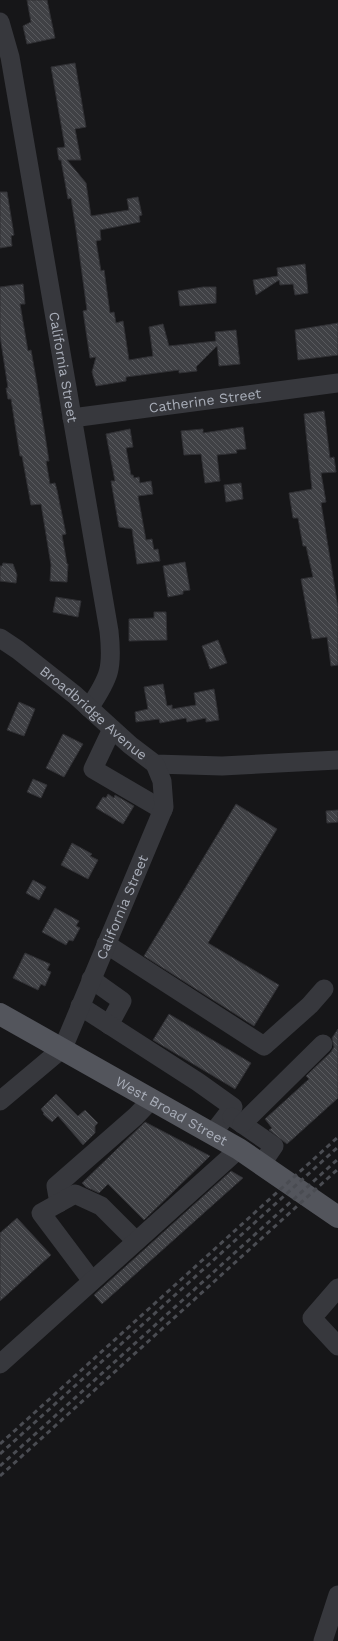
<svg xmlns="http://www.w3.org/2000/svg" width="338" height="1641" font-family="'Work Sans',sans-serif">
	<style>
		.building { fill: url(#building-back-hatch); stroke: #303034 }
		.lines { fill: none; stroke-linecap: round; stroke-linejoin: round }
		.minor { stroke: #37383d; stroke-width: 19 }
		.major { stroke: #53555c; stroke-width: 22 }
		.rail { stroke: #4a4c52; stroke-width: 3; stroke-dasharray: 5 4; stroke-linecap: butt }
		.labels { text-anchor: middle; stroke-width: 3; stroke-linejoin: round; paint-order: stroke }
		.street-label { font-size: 14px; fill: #a8adb8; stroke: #111113 }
	</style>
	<defs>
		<pattern id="building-back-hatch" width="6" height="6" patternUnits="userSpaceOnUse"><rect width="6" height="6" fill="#404145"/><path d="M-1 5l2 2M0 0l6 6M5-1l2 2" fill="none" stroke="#595a5e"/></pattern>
	</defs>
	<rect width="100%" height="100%" fill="#161618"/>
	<!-- building -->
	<path class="building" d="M27,0h20l8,38 -28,6 -4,-18 8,-4z
		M75,63l11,64 -11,2 6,31h-14l19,23 5,33 38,-6 -2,-11 11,-2 4,18 -3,1 1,6 -40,8 1,10 -5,1 5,30 3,-1 6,43 4,-1 2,11 7,-2 6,39 24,-4 -4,-29 14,-3 6,22 47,-5 -1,-9 21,-2 4,34 -21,2 -2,-20 -21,21 1,4 -18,2v-3l-53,7v4l-30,5 -4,-14 4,-15 -6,1 -7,-47 4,-1 -11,-80 -5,-32 -3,1 -7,-39h-2l-2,-12 8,-1 -14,-80z
		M0,192h7l7,43 -3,1 1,10 -12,2z
		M305,264l3,29 -13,2 -2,-11 -13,1 -1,-5 -23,15 -3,-15 25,-4 -1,-8z
		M23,284l2,20h-5l8,47 3,-1 6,34 12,77h-3l4,23 5,-1 2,7 9,44 -4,1 5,29h1l-1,18 -17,-1 1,-16 -10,-61 -10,1 -9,-49h-2l-9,-57h-3l-2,-11h2l-8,-52v-49z
		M203,287h13v16l-36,3 -2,-15z
		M338,323v32l-40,5 -3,-30z
		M324,411l6,47 4,-1 2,15 -15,1 5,29 -5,1 17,104v58l-7,1 -4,-29 -15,2 -11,-60 12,-2 -7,-31h-3l-5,-28h-5l-4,-25 23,-4 -8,-75z
		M243,427l3,22 -10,1 1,3 -20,2 3,26 -15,2 -4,-29 -17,1 -3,-24 22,-2v4z
		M130,429l3,18 -7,1 5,27h2l1,3 5,-1 1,6 11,-2 2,13 -15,2 8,44 6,-1 2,11 4,-1 2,12 -23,3 -5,-35 -13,-2 -8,-46h4l-9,-47z
		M241,483l2,16 -17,3 -2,-17z
		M185,562l5,28 -7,1v3l-15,3 -5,-31z
		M3,563l10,1 4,11 -1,8 -16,-2v-15h2z
		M56,597l25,4 -3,16 -25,-5z
		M154,612h12l1,28 -38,1v-22l25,-1z
		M218,640l9,23 -17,6 -8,-23z
		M163,684l4,22 5,-1v4l24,-4 -2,-12 20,-4 5,31 -13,2v-4l-19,4 -1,-4 -26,5 -1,-4 -23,3 -1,-10 13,-3 -4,-22z
		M19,702l16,7 -11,27 -17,-6z
		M63,734l20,10 -19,33 -18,-9z
		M33,779l14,6 -6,13 -14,-6z
		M108,794l6,4 1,-3 19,11 -11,18 -27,-16 7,-11 3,1z
		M236,804l41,25 -69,114 71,42 -25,41 -110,-70z
		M338,810v12l-11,1 -1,-12z
		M72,843l20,11 -2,2 8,4 -10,19 -27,-14z
		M33,880l13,7 -7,13 -13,-7z
		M55,908l24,13 -3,5 4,2 -7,13 -4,-1 -3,5 -24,-13z
		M25,953l25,11 -3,6 4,2 -6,14 -4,-2 -3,6 -25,-12z
		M169,1014l82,49 -16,26 -82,-49z
		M338,1029v69l-51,46 -18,-14 3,-2 -7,-9 44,-40 -3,-3 25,-24 3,-5 -2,-9z
		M56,1094l22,22 7,-6 13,13 -3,3v7l-12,12 -25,-29 -6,6 -9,-8 1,-1 -3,-4z
		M145,1122l65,34 -66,64 -36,-36 -9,9 -13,-6 -4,-4z
		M231,1171l12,7 -141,126 -8,-9z
		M17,1218l34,37 -51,46v-68z"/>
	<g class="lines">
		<!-- minor -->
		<g class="minor">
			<path id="s1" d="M0,22l10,35 99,574c4,37 1,46 -20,77"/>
			<path id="s2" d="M72,418l266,-35"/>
			<path id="s3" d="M0,638l18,12 57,45 55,50 25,19 67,2 116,-6"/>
			<path d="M112,729l-19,40 70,41"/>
			<path d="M106,944l158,102 46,-41 14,-16"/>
			<path d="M91,979l31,22 -13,24"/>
			<path d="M80,1006l118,76 35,25 -21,27"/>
			<path id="s4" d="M0,1101l63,-53 101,-241 -2,-26 -7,-17"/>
			<path d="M232,1117l42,29 -13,19"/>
			<path d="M242,1124l81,-80"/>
			<path d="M59,1203l-3,-17 80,-70 16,-17"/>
			<path d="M92,1281l-51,-68 34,-19 26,12 35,35"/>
			<path d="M338,1288l-26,30 26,28"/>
			<path d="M0,1364l239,-215"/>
			<path d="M323,1641l15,-46"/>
		</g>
		<!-- major -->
		<path class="major" id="s5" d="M0,1014l239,135 99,68"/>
		<!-- rail -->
		<path class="rail" d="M0,1444l338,-307
			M0,1454l338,-307
			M0,1466l338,-307
			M0,1476l338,-307"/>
	</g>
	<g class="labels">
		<!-- street labels -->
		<g class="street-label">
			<text dy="5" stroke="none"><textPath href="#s1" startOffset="351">California Street</textPath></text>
			<text dy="5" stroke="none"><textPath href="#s2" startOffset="134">Catherine Street</textPath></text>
			<text dy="5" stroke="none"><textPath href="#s3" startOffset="120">Broadbridge Avenue</textPath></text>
			<text dy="5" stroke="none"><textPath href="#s4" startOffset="235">California Street</textPath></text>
			<text dy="5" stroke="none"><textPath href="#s5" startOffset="197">West Broad Street</textPath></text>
		</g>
	</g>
</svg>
